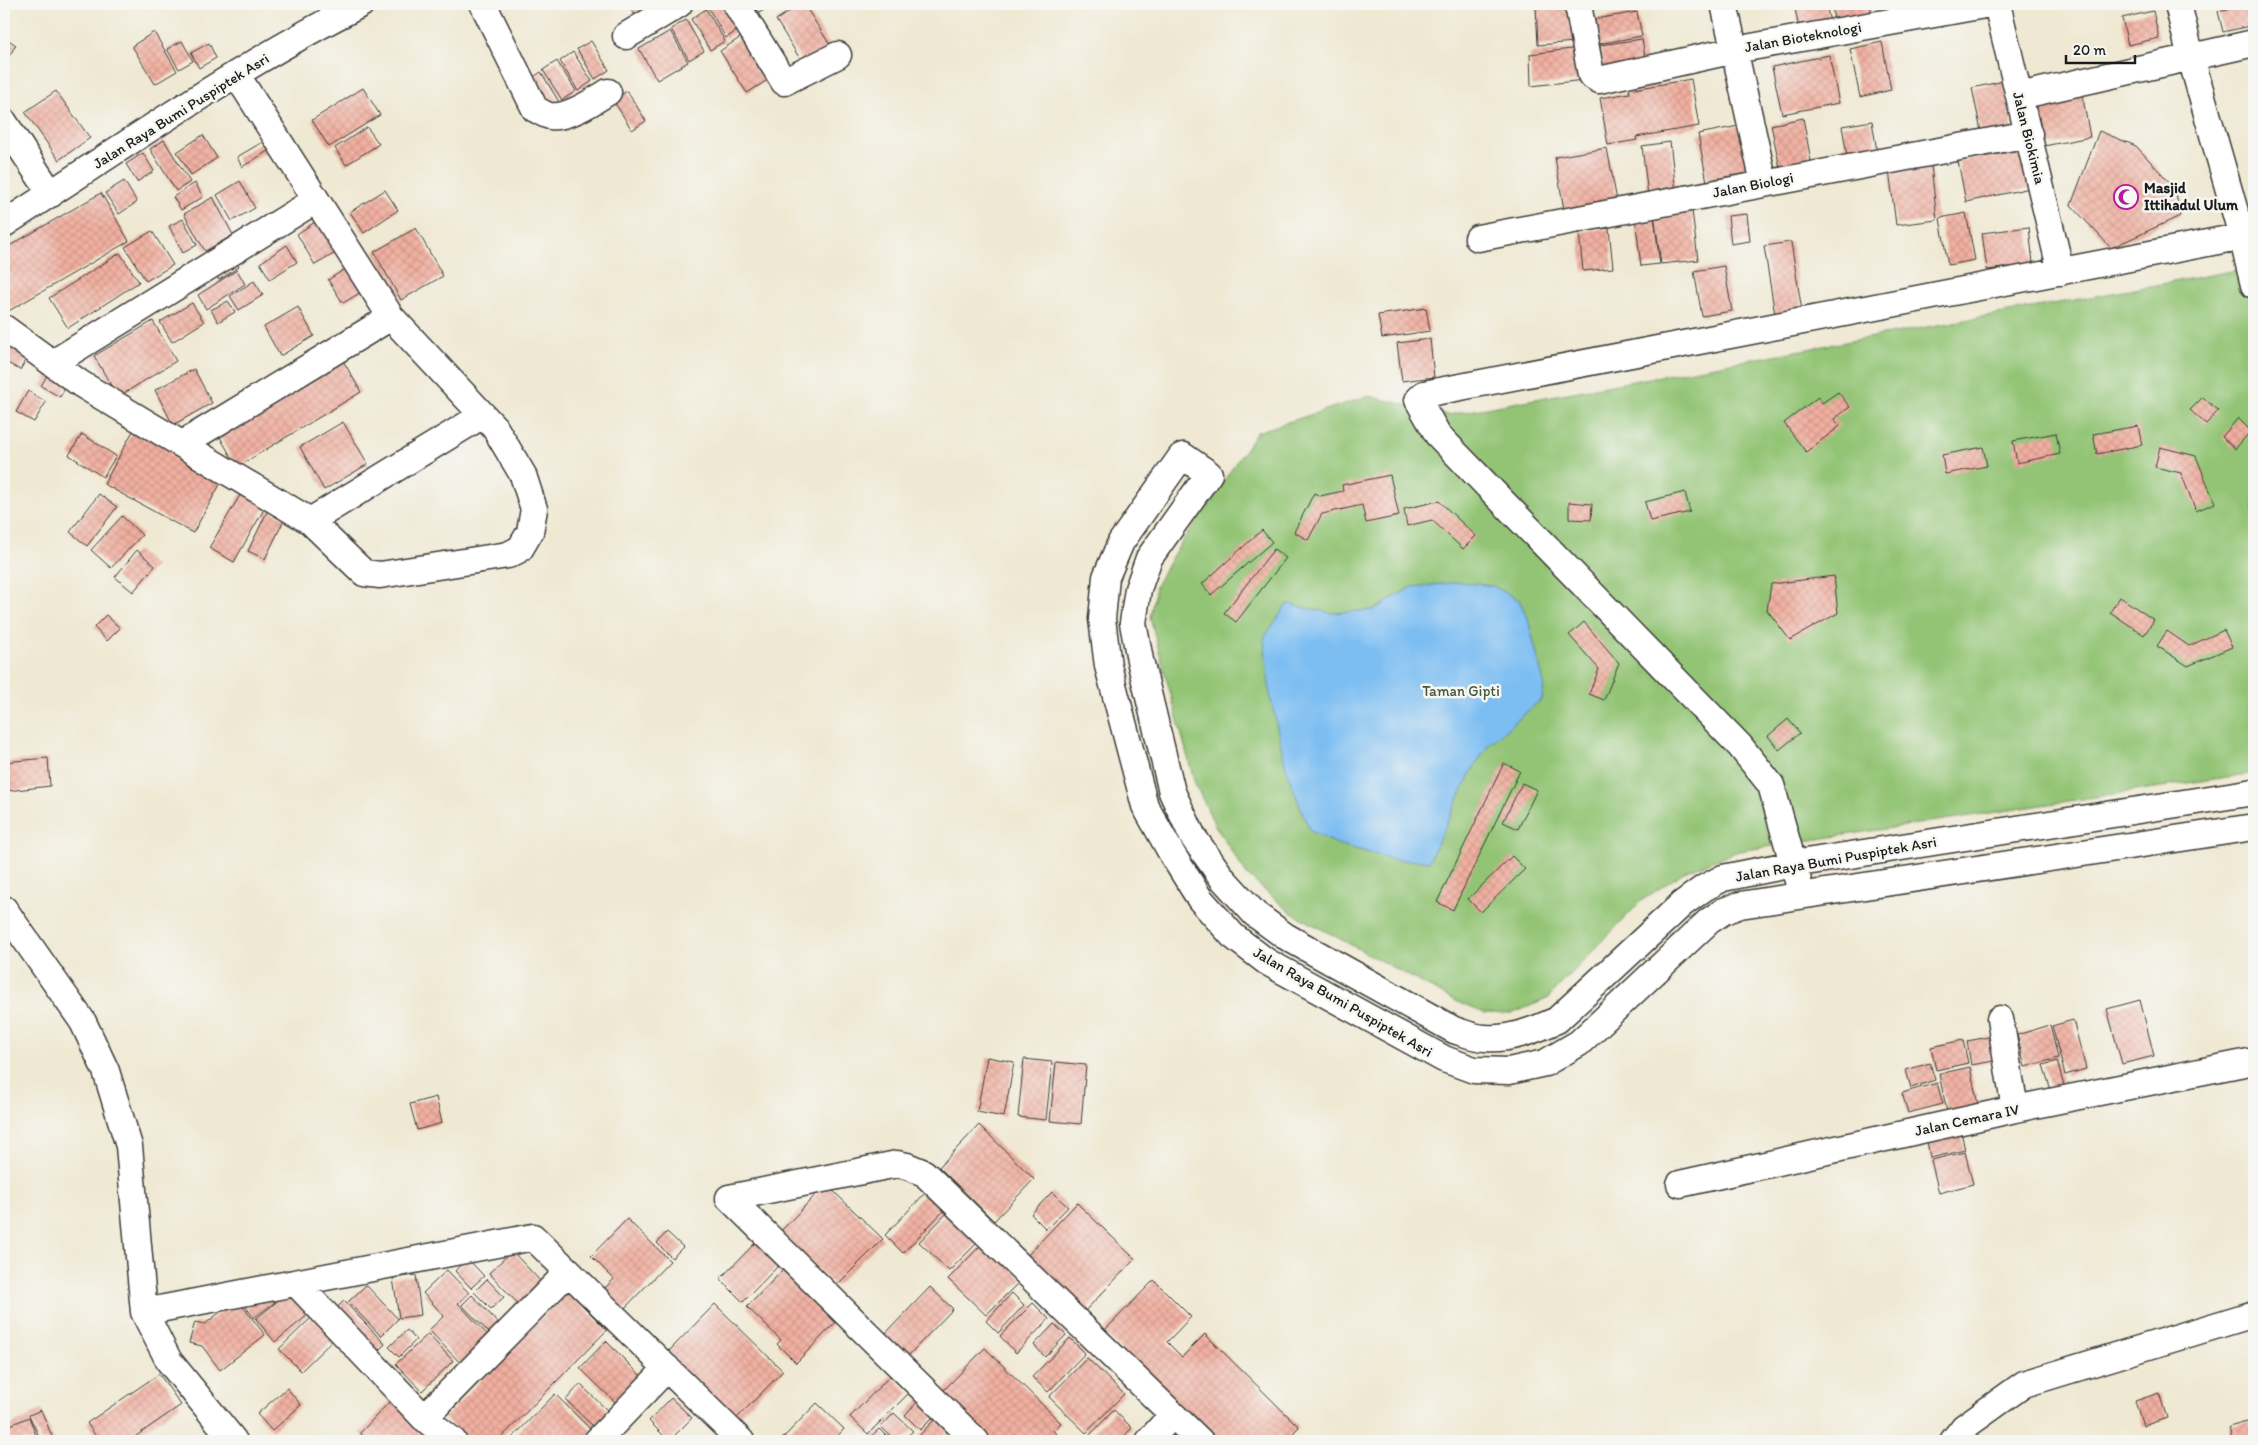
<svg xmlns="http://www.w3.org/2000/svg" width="2258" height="1445" font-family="Itim,sans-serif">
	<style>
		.park { fill: #93c474; stroke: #587048 }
		.water { fill: #7dbef2; stroke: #4c6d87 }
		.building { fill: url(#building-cross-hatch) }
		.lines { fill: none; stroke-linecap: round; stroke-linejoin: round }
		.minor-casing { stroke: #3c3b37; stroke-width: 29 }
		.minor { stroke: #fff; stroke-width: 26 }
		.labels { text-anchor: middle; stroke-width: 5; stroke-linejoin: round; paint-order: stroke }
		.street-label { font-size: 15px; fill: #1c1c1c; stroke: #f6f6f2 }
		.poi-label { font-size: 15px; font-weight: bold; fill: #1c1c1c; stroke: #f6f6f2; text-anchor: start }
		.park-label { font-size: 15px; fill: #46573b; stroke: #f6f6f2 }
	</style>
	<defs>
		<pattern id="building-cross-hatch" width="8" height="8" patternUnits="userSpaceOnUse" patternTransform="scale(1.25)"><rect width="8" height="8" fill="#f1b0a1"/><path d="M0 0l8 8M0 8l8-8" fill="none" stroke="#ce978a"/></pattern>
	</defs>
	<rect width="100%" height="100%" fill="#f6f6f2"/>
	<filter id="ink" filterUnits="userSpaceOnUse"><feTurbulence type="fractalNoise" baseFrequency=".02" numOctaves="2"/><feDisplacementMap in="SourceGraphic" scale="10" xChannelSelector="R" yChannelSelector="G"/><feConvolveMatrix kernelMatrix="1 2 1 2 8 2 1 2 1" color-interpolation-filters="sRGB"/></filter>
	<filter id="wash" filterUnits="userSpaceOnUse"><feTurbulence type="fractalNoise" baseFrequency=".0096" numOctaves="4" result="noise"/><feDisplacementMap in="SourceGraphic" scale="20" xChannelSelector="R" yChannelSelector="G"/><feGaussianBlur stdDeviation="1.12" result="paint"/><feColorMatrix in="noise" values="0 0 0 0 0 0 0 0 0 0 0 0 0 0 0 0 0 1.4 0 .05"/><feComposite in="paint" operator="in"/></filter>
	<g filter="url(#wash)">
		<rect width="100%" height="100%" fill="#efe8d2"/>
		<!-- park -->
		<path class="park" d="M2254,267v506l-515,78 -55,21 -43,29 -94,98 -36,15 -27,-1 -27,-11 -167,-90 -43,-37 -31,-48 -21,-43 -45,-166 6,-32 17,-31 84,-123 112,-36 79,19z"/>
		<!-- water -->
		<path class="water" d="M1460,582l33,4 26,14 9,18 16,66 -2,15 -53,45 -18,28 -42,89 -34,-1 -58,-16 -27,-13 -23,-58 -17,-78 -6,-57 23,-34 45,9 41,-3 39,-23z"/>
		<g id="blocks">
			<!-- building -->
			<path class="building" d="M629,4h32l-25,13z
				M712,4h14l15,24 -15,10 -19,-32z
				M754,4h20l-15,9z
				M801,4h3l26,41 -28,17 -26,-42z
				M1794,4h32l5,23 -31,6z
				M1832,4h38l2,12 -38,5z
				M2250,4h4v21l-31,7 -5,-21z
				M1536,5l31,2 8,35 -37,3z
				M706,9l19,32 -15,9 -19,-31z
				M2153,11l6,27 -31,7 -6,-27z
				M1637,12l5,24 -44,8 -3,-25z
				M686,20l18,31 -15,9 -18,-31z
				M670,31l18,31 -31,18 -18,-31z
				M154,32l23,39 -22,13 -23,-38z
				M747,33l27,43 -27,17 -27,-42z
				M4,37l12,8 -12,19z
				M1642,39l4,23 -43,8 -3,-25z
				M182,41l11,20 -14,8 -12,-20z
				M591,41l18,29 -14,9 -18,-30z
				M1882,42l9,48 -31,7 -10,-48z
				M209,43l7,15 -17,10 -8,-15z
				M1579,48l5,32 -53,6 -1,-32z
				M573,52l19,29 -14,10 -18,-30z
				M1829,55l10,48 -57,11 -10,-47z
				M557,61l19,30 -14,9 -19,-30z
				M541,72l18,30 -14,9 -19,-29z
				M1691,79l8,47 -63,11 1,3 -29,5 -8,-47 30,-5 -1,-3z
				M2004,81l9,48 -31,7 -10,-48z
				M363,88l17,27 -51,32 -17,-27z
				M56,91l34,47 -31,22 -34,-48z
				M627,91l19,30 -14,9 -19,-30z
				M2082,93l8,44 -46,9 -8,-45z
				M1803,118l9,48 -31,7 -10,-48z
				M1872,121l6,37 -30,4 -6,-36z
				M1749,124l9,47 -51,11 -9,-48z
				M367,127l12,17 -33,21 -11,-17z
				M2099,131l37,15 39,42 5,28 -69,32 -40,-43z
				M203,135l14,23 -26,17 -14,-23z
				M164,140l26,42 -14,9 -26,-42z
				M266,140l5,9 -29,18 -5,-10z
				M1670,142l6,50 -28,4 -6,-50z
				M1607,148l11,58 -53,10 -10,-59z
				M2020,150l10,38 -64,14 -8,-41z
				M143,153l11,18 -17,11 -11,-18z
				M1931,165l6,55 -41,5 -7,-55z
				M124,181l13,21 -18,12 -14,-21z
				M240,181l15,27 -23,13 -15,-26z
				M195,183l8,14 -22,13 -8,-13z
				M385,190l13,20 -34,23 -14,-21z
				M101,193l28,48 -122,71 -3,-6v-57z
				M213,197l20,38 -28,16 -21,-37z
				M1692,210l6,50 -37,4 -7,-49z
				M1966,213l9,47 -27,5 -8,-47z
				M1747,214l3,27 -19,3 -3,-28z
				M1654,215l6,49 -19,2 -6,-49z
				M183,219l14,26 -14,8 -14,-27z
				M318,220l19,32 -22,13 -18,-31z
				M2029,227l4,37 -46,6 -5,-37z
				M416,228l27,48 -42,24 -27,-48z
				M1609,228l4,40 -30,3 -4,-39z
				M152,231l21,34 -27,16 -21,-34z
				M1791,242l11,69 -27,4 -11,-69z
				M287,245l10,17 -27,17 -10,-16z
				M120,253l19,29 -71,46 -19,-30z
				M232,257l7,10 -20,13 -7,-10z
				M1724,266l8,45 -30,5 -8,-45z
				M348,267l15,24 -20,12 -15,-23z
				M237,270l8,14 -39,25 -8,-14z
				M254,281l9,14 -24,15 -9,-14z
				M228,301l7,11 -17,10 -7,-12z
				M192,303l12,19 -32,20 -12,-20z
				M298,307l16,29 -34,20 -16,-29z
				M1426,308l4,23 -48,7 -4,-23z
				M153,321l23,40 -58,36 -24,-41z
				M4,338l26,15 -10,17 -16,-9z
				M1430,339l4,38 -32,4 -5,-38z
				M341,357l20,35 -124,75 -20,-35z
				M194,369l18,34 -39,22 -18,-35z
				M49,372l19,11 -8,14 -19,-11z
				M28,391l18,11 -12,20 -18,-10z
				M1838,392l12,15 -16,12 6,7 -34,26 -22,-29 34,-26 4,6z
				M2203,397l15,14 -12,13 -16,-14z
				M2238,418l13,13 -16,18 -13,-12z
				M343,422l25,42 -44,26 -24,-43z
				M2138,426l4,19 -45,9 -4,-20z
				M134,429l89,50 -30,54 -89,-49z
				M2056,433l4,21 -43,9 -4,-22z
				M82,434l34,22 -13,21 -34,-22z
				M1983,447l4,19 -42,8 -3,-19z
				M2160,447l36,9 19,47 -19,8 -15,-38 -26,-6z
				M1390,475l9,41 -33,7 -4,-18 -40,9 -14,26 -14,-8 20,-39 6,3 23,-5 -1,-6z
				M243,490l24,14 -33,58 -25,-14z
				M1685,492l5,20 -40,9 -5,-19z
				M99,494l18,13 -30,39 -17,-14z
				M1439,501l37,35 -13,13 -31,-29 -25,6 -3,-17z
				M1569,502l23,2 -1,16 -22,-1z
				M268,510l17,8 -20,41 -17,-8z
				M122,516l20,19 -31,33 -20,-18z
				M1262,530l10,12 -61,53 -9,-11z
				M1274,549l12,9 -50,64 -12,-9z
				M137,550l18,16 -22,26 -18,-15z
				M1834,576l4,37 -48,27 -23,-30 4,-26z
				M2120,597l34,23 -10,15 -34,-23z
				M106,615l14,13 -13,13 -13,-14z
				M1584,622l35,41 -15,37 -15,-6 10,-25 -30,-34z
				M2224,630l8,17 -44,19 -31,-20 10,-15 22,15z
				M1788,719l12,14 -21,17 -11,-14z
				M48,758l2,28 -43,5 -3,-29z
				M1504,763l16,8 -67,139 -16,-8z
				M1522,783l15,7 -19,39 -15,-7z
				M1512,856l13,13 -44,43 -13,-13z
				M2140,1000l14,56 -32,8 -15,-55z
				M2073,1020l13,49 -21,6 -13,-49z
				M2050,1025l8,33 -33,9 -8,-32z
				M1989,1037l5,24 -23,4 -4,-24z
				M1963,1040l5,23 -32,7 -5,-23z
				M987,1057l27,5 -10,55 -27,-5z
				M1024,1059l28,3 -6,58 -28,-3z
				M2057,1061l7,25 -13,4 -8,-25z
				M1056,1062l30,3 -5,59 -31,-3z
				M1930,1063l5,17 -24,8 -5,-18z
				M1970,1067l8,38 -31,7 -8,-38z
				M1937,1083l6,21 -35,9 -6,-20z
				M436,1097l6,26 -25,7 -7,-26z
				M979,1125l55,54 -40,42 -55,-54z
				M1960,1127l5,23 -35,8 -4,-23z
				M1965,1152l8,32 -34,9 -8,-33z
				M826,1184l57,55 -47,47 -56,-54z
				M932,1186l18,18 -47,49 -18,-18z
				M1052,1192l16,15 -22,22 -15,-15z
				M1077,1203l58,56 -53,55 -57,-56z
				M953,1207l30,30 -34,34 -30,-29z
				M627,1219l43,42 -47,49 -20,-20 11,-11 -23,-23z
				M667,1232l16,15 -11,11 -15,-15z
				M759,1239l23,23 -39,40 -23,-23z
				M984,1242l38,37 -36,36 -38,-36z
				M512,1251l34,36 -23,22 -34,-36z
				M467,1258l17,18 -13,12 -16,-17z
				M788,1265l50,55 -42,43 -19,-19 4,-4 -34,-33z
				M447,1270l22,23 -11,10 34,37 -28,27 -35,-37 15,-14 -21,-23z
				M416,1275l5,40 -22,3 -6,-40z
				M487,1279l17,18 -13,12 -17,-17z
				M1154,1280l37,37 -24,25 15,15 23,-23 94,93 -14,14h-70l-112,-109z
				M366,1285l32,34 -17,17 -33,-34z
				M930,1287l23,22 -46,48 -23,-22z
				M291,1290l19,23 -35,29 -19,-23z
				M266,1291l9,11 -21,16 -8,-11z
				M568,1291l39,39 -109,111h-29l-25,-23z
				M1012,1293l12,12 -26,28 -12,-12z
				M472,1295l30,32 -10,9 -30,-31z
				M237,1299l28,36 -45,35 -18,-24 -13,-3 6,-21 10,2z
				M344,1301l41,43 -12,12 -41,-44z
				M1033,1303l16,16 -33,34 -16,-17z
				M715,1304l68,67 -49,50 -67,-68z
				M315,1314l21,23 -35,34 -22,-22z
				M1054,1324l12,11 -21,22 -11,-12z
				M407,1330l9,10 -17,17 -10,-10z
				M428,1334l25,27 -31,30 -26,-27z
				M1070,1338l15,15 -37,39 -16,-15z
				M606,1341l35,35 -26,26 -35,-34z
				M985,1348l76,75 -8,8 11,10h-76l-48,-47z
				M1087,1358l37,36 -38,39 -37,-36z
				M159,1374l22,31 -52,36h-30l-12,-18z
				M891,1375l18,18 -41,41 -18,-17z
				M580,1384l29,28 -15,15 -28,-27z
				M287,1388l14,17 -29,26 -15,-17z
				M2159,1393l8,25 -24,8 -8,-25z
				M555,1394l37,37 -10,10h-73z
				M922,1397l16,15 -18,18 -15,-15z
				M671,1398l21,20 -23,23 -20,-20z
				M392,1399l45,42h-68l-9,-8z
				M817,1403l27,26 -11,12h-53z
				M41,1410l13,31h-13l-12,-26z
				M1114,1410l18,18 -13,13h-30l-3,-2z
				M894,1413l19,18 -11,10h-6l-15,-14z
				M938,1416l13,12 -13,13h-24z
				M29,1417l9,24h-34v-13z
				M2254,1420v21h-22l-3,-14z
				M879,1429l12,12h-21l-2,-2z"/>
		</g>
	</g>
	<g filter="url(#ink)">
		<use href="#blocks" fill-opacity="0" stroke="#3c3b37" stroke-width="1"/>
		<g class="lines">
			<defs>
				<path id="minor" d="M483,4l52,105c5,2 9,6 15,7 17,3 44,-15 58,-24
					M736,4l48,78 54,-27
					M1576,4l3,6 12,65 8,5 136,-30 255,-46
					M1724,4l40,179
					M1997,4l64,268
					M2178,4l13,54 51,178 12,49
					M626,36l53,-32
					M2019,96l235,-53
					M4,122l47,72
					M4,224c117,-76 233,-157 357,-220
					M1478,238l551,-104
					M4,328l77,56 229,137 54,52 16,2 128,-20 12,-6 10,-17 4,-23 -11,-34 -28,-47 -104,-111 -155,-243
					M53,363l263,-163
					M182,444l209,-127
					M310,521l173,-106
					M2254,792l-461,72 -70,14 -19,10 -22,16 -125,116c-22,10 -47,20 -72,18 -10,0 -21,-5 -31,-8l-169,-94 -30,-22 -32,-35 -30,-42 -21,-45 -32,-132 -7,-37 5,-34 11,-31 60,-84 -26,-18 -2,1 -60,85 -15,35 -4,42 6,47 37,140 27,48 28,45 33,37 34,26 177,97 30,11 35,1 36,-8 34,-20 130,-122 15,-10 16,-6 514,-78
					M1798,881l-27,-96 -31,-39 -302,-311 -20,-35 6,-6 830,-160
					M4,909l79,113 23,49 23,75 15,166 25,49 65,80
					M2000,1019l15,90
					M1680,1184l335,-75 239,-48
					M729,1198l168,-34 10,2 17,7 276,268
					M729,1198l247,243
					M296,1283l128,135 29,23
					M144,1312l389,-75 208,204
					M424,1418l145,-147
					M597,1441l70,-73
					M1149,1441l23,-26
					M1953,1441l11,-14 60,-43 230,-70"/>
			</defs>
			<!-- minor casing -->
			<use href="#minor" class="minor-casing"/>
			<!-- minor -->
			<use href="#minor" class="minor"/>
		</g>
	</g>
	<!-- icons -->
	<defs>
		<symbol id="mosque-ring" viewBox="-11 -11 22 22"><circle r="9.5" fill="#f6f6f2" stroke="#b5179e" stroke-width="1.5"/><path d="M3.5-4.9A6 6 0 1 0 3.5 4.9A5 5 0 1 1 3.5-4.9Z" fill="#b5179e"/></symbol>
	</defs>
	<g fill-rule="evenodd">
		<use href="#mosque-ring" x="2112" y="183" width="28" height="28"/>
	</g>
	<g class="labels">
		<!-- street labels -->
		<g class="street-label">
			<text transform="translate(1803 37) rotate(-10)" y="5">Jalan Bioteknologi</text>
			<text transform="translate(181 111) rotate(-32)" y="5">Jalan Raya Bumi Puspiptek Asri</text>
			<text transform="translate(2029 138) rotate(76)" y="5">Jalan Biokimia</text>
			<text transform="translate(1753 185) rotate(-11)" y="5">Jalan Biologi</text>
			<text transform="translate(1836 859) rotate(-10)" y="5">Jalan Raya Bumi Puspiptek Asri</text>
			<text transform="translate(1343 1002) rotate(30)" y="5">Jalan Raya Bumi Puspiptek Asri</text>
			<text transform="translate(1967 1120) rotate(-12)" y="5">Jalan Cemara IV</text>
		</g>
		<!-- poi labels -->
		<g class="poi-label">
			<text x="2144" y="193">Masjid<tspan x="2144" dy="17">Ittihadul Ulum</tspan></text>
		</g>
		<!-- park labels -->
		<g class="park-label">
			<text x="1461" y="696">Taman Gipti</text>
		</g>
	</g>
	<!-- margin -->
	<rect width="2258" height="1445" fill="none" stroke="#f6f6f2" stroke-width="20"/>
	<!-- scale -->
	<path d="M2066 55v8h69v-8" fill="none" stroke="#1c1c1c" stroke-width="2.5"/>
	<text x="2073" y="55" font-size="15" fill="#1c1c1c" stroke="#f6f6f2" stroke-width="4" paint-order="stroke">20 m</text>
</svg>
